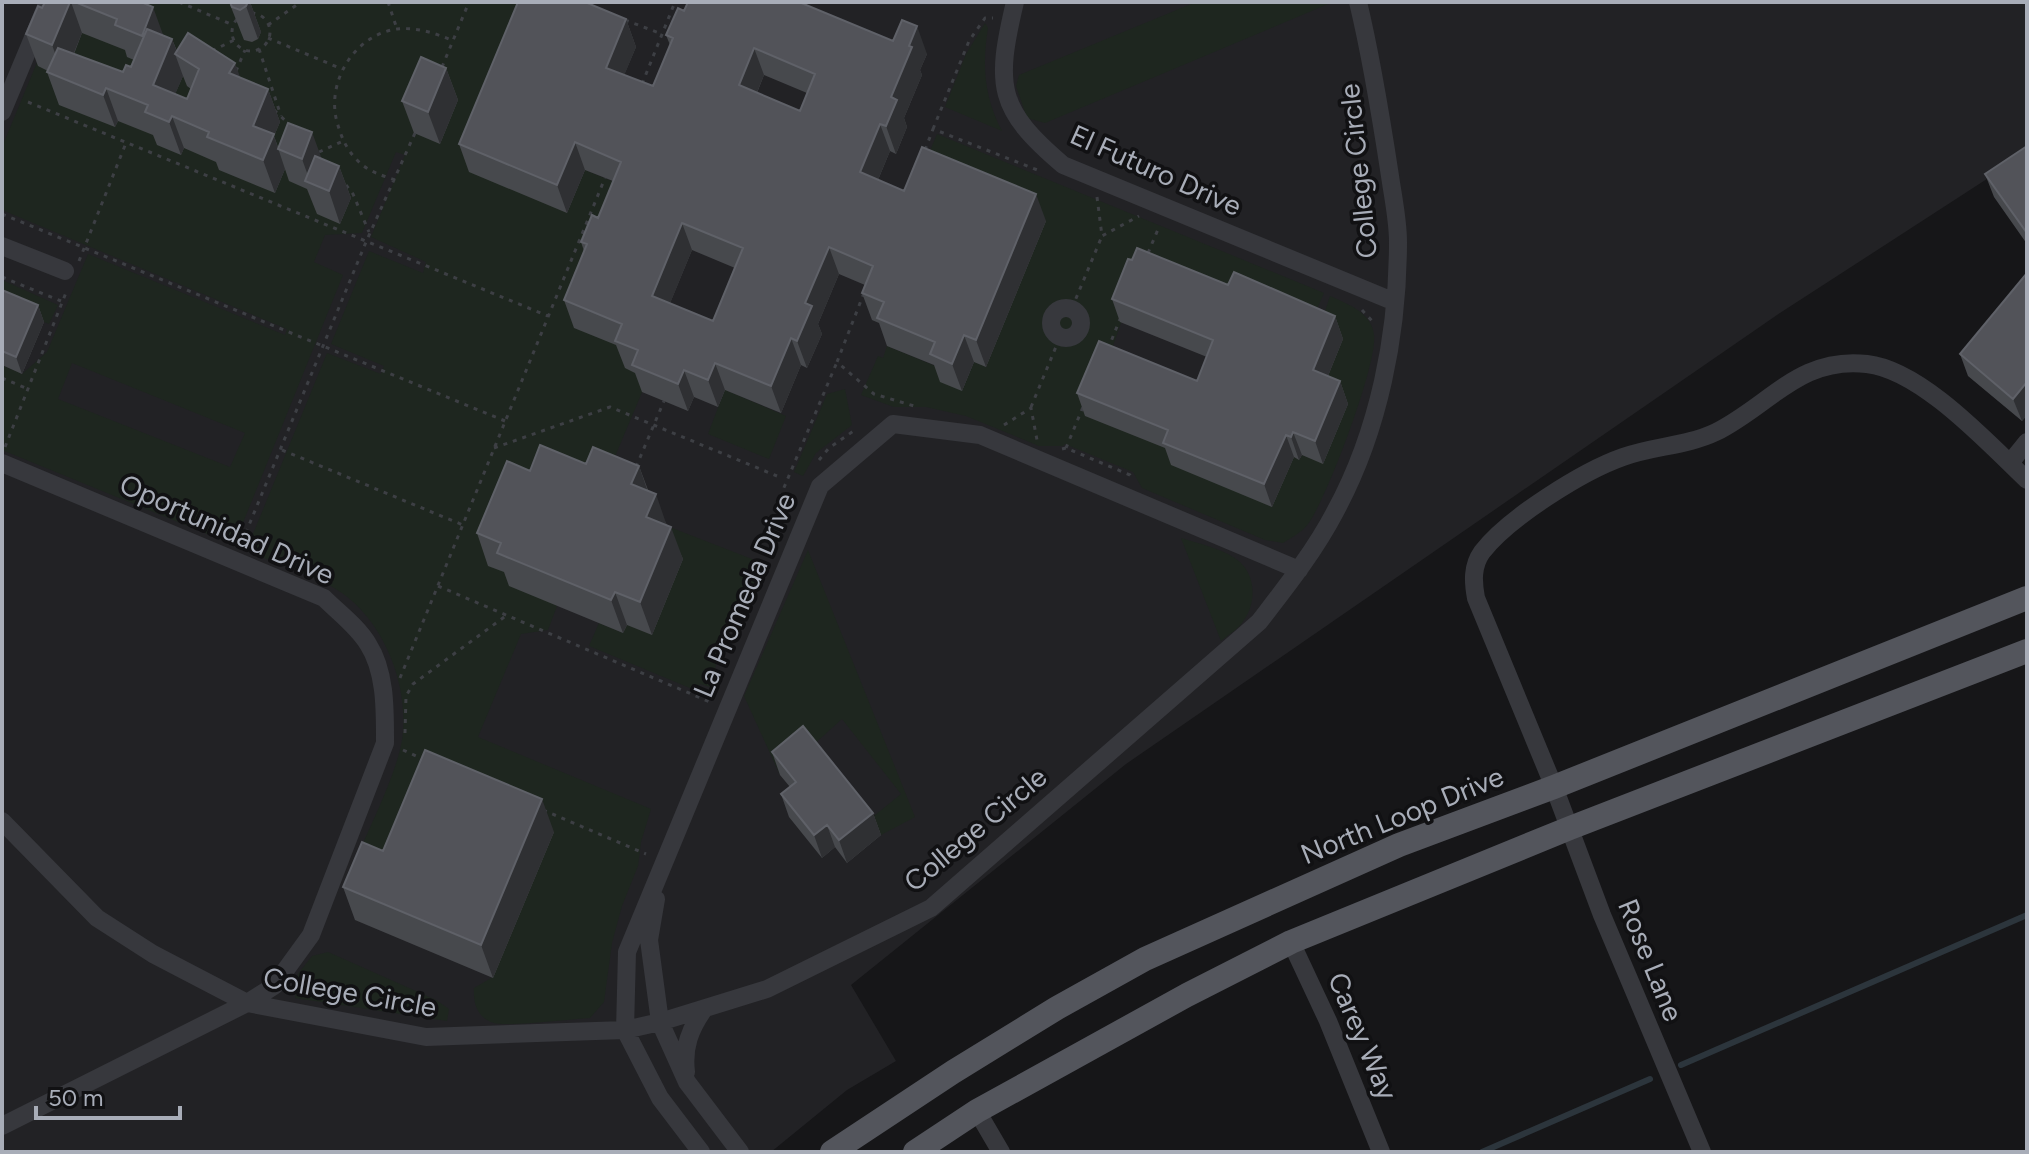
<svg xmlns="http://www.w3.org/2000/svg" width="2029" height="1154" font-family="Figtree,sans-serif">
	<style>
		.built { fill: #222225 }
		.green { fill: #1e261f; fill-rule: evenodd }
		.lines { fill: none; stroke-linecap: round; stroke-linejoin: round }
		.stream { stroke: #2c353c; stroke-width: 6 }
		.path { stroke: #3d3f44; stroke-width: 3; stroke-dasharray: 4 6; stroke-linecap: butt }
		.minor { stroke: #37383d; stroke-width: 18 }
		.major { stroke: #53555c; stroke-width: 24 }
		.wall { fill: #47494d; fill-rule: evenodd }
		.shaded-wall { fill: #2f3033 }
		.building { fill: #525359; stroke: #5f6168; stroke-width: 2; fill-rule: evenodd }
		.labels { text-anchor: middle; stroke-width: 7; stroke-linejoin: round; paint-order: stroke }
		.street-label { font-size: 28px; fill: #a8adb8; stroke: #111113 }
	</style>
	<rect width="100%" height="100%" fill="#161618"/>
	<!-- built -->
	<path class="built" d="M2,2h2025v151l-250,162 -651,449 -275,221 45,76 -49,29 -76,62h-769z"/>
	<!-- green -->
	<path class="green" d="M62,2h477l28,210 18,-42 46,19 17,189 -50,119 -85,79 44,30 -9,24 -27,4 -43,103 173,72 -10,33 -3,24 -16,40 -10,37 -8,59 -14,16c-17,1 -84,9 -96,5 -17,-5 -21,-20 -20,-35l19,-11 -98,-94 -39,-23c14,-35 40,-84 46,-120 8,-52 -17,-117 -60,-147 -28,-19 -65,-29 -96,-42l81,-198 54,21 3,-8 -53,-22 38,-93 54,22 3,-11 -55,-25 34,-82 -9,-3 -34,81 -37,2 -11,27 29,13 -109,270 -232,-95v-85l20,9 25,-22 41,-98 197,81 2,-6 -285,-119v-63zM72,363l173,70 -15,34 -172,-68z
		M1196,2h137l-288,121 -18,-5 -11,-32 3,-11z
		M985,23l3,5c-6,37 -4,69 14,103l-57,-24 21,-53z
		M937,134l387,159 -13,30 -182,-23 -22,63 180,108 7,-14 5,2 3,-4 21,8 -3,-136 10,-31c18,8 42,17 44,39 4,28 -48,166 -66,189 -6,8 -17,14 -25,19l-18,-3 -123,-52 -9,-16 -68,-28 -2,2h-24l-73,-30 -40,-9h-32l-33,-12 17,-39 5,2 4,-12 58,24 17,21 12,-29 13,5 -65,-197z
		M2,280l56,25 -9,19 -47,-19z
		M709,383l77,33 -17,43 -61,-25 14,-37z
		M845,389l7,36 -36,28 -13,23 -9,-4 33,-78z
		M667,526l90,35c6,22 -12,32 -20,50 -11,23 -25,52 -23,77l-14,-4 -3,7 -108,-45 10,-23 24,10z
		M1181,538c19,6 44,11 59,24 16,15 16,41 4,58 -5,9 -16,15 -23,21z
		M808,550l107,267 -34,18 -12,-15 32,-26 -59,-75 -62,56 -36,-79z
		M328,952l108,48 13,9 -2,12 -152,-23 3,-24 14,-18z"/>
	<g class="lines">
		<!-- stream -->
		<path class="stream" d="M1681,1065l346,-150
			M1482,1152l168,-73"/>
		<!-- path -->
		<path class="path" d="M179,2l54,23
			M388,2l9,27
			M232 32a19 19 0 1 1 38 0a19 19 0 1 1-38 0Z
			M625,20l37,14
			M268,25l33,-23
			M268,38l74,31
			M259,49l22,67
			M212,51l22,-11
			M442,67l27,-65
			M236,71l9,-21
			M642,84l33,-82
			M28,102l520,214
			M274,110l15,14
			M933,129l36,-88 16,-23h8
			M925,150l8,-21 107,42
			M319,152l22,-10
			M395,180c-14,-5 -28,-9 -38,-20 -11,-11 -16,-24 -20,-38 -11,-40 17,-87 60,-93 19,-2 38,4 54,11
			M346,185l7,9 16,38
			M1097,197l5,39 37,-20
			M2,214l503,207
			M1148,253l11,-26
			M79,261l47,-118
			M2,277l59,24
			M864,293l-27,69 37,32 40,12
			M1072,308l30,-72
			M1362,310l11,12
			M1108,349l12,-30
			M2,378l26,11
			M1031,407l29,-70
			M1004,425l27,-17 6,32
			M5,447l62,-157
			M494,448l116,-41 167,69
			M1066,448l17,-41
			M1062,449l4,-1 64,27 3,4
			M282,450l181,75
			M819,460l10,-12 26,-18
			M636,467l28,-66
			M788,520l-6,-1 -5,-7 3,-15 57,-135
			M242,542l124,-300 49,-109
			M438,586l272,116
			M400,678l205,-500
			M405,733l1,-37 7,-12 94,-69
			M403,750l22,10
			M543,810l103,44"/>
		<!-- minor -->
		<path class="minor" d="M1015,2c-20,84 -18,107 48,163l332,137
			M2,112l46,-110
			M2,246l63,25
			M1051 323a15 15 0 1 1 30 0a15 15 0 1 1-30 0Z
			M2,463l322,135c15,15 33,28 44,46 18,28 17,67 17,99l-74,192 -37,51 -27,17 -245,123
			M2010,463l17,-21
			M2,821l95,97 56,36 94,49 179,34 199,-7 35,-8 107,-33 164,-81 328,-286c27,-35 55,-70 76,-110 44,-81 63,-178 63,-270 0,-22 -5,-45 -8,-66 -9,-59 -18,-116 -32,-174
			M656,899l-7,41 11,82 27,60 53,70
			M1291,942l37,79 53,131
			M686,1072c-3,-25 4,-43 18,-63
			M977,1111l24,41
			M701,1152l-41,-54 -35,-68 2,-78 193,-466 73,-62 87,11 319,135
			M1702,1152l-100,-237 -48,-128 -78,-189c-3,-16 -4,-32 6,-46 26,-34 101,-81 141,-95 30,-11 64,-11 93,-25 54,-27 84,-76 151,-68 54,6 120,78 160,116"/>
		<!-- major -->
		<path class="major" d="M832,1152l121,-80 104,-64 88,-49 254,-114 155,-58 473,-189
			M915,1152l62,-41 210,-116 104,-53 279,-114 457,-177"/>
	</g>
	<!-- wall -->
	<path class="wall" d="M45,2h96l23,34 8,3 5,12 91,38 12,33 -6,14 4,11 44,12 17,7 12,32 -11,26 -23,-10 -10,-25 -18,-8 -4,-12 -10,24 -56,-23 -3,-8 -32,-14 -3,7 -24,-10 -4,-10 -35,-14 -3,6 -56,-22 -12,-33 1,-1 -10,-5 -12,-32zM82,33l43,17 2,7 7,3 -3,7 -8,5 -49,-18zM183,76l4,10 4,3 -4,10 -12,-5z
		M229,2h21l11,30 -3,7 -6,3 -8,-2z
		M684,11l209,30 34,13 -7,16 2,5 -18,43 3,9 -11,27 -6,-3 -12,29 26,11 142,30 -60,146 -12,-5 -12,29 -22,-9 -6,-17 -47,-19 -8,-23 -7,-3 -10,-27 3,-8 -26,-11 -21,50 4,10 -15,34 -6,-3 -20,48 -56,-23 -7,17 -24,-10 -6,14 -46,-19 -7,-19 -10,-5 -9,-23 -42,-17 -10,-28 20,-49 -3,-9 17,-24 15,-37 -28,-11 -18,43 -98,-41 -10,-28 167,-125 10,28 -12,28 29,11 17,-41 -4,-10zM764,75l43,18 -7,18 -43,-18zM692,250l43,18 -22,53 -43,-18z
		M446,68l12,32 -18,44 -26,-11 -12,-32z
		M2027,146v98l-33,-47 -9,-23z
		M2027,273v142l-5,6 -54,-45 -8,-22z
		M1228,285l107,31 8,23 -15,37 12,5 8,23 -25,60 -21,-9 -3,5 -5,-3 -22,50 -101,-42 -6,-17 -80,-32 -8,-23 120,-12 10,-24 -87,-35 -8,-23z
		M2,290l36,15 6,17 -22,52 -20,-9z
		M586,464l53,2 9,24 19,35 16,34 -31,76 -25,-10 -4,8 -114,-47 -5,-14 -16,-6 -11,-33 53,-62z
		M772,752l101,61 8,22 -34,28 -12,-16 -13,11 -33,-41 -8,-23 9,-7 -10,-12z
		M554,832l-61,146 -138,-58 -12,-33 40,-36z"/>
	<!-- shaded-wall -->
	<path class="shaded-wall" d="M70,2h1l11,31 -18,44 -12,-32z
		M248,2h2l11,30 -3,7 -12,-33z
		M153,7l12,33 -11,28 -12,-32z
		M626,19l10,28 -20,48 -10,-27z
		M917,26l10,28 -7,16 2,5 -18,43 3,9 -11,27 -10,-28 5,-29z
		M172,39l7,18 -4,-3 8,22 -18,42 -12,-33z
		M754,48l10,27 -15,37 -10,-27z
		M235,63l12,33 -18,-23z
		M446,68l12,32 -18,44 -12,-32z
		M106,88l12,33 -3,6 -12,-32z
		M268,89l12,33 -6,14 11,33 -10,24 -12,-33 -10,-34z
		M172,116l12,32 -3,7 -12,-33z
		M880,124l10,27 -20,48 -10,-27z
		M312,132l12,33 -13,19 -9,-25z
		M575,142l10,28 -18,43 -10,-28z
		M339,166l12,32 -11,26 -11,-33z
		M1036,194l10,27 -60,146 -10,-27z
		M682,223l10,27 -30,73 -10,-27z
		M829,247l10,27 -21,50 4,10 -15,34 -10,-27 8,-38z
		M38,305l6,17 -22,52 -6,-17z
		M1335,316l8,23 -22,54 -8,-23z
		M964,335l10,27 -12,29 -10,-27z
		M791,338l10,27 -20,48 -10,-27z
		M715,363l10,27 -7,17 -10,-27z
		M684,370l10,27 -6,14 -10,-27z
		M1340,381l8,23 -25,60 -8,-23z
		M2027,382v33l-5,6 -9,-22z
		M1293,432l9,23 -3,5 -8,-23z
		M1286,435l8,22 -22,50 -8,-23z
		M639,466l11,32 -19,-14z
		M656,494l11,32 -21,-9z
		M671,527l12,32 -31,76 -12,-33z
		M615,592l12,33 -4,8 -12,-33z
		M542,799l12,33 -61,146 -12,-33z
		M873,813l8,22 -34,28 -8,-23z
		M827,825l8,22 -13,11 -8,-23z"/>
	<!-- building -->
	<path class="building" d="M45,2h25l-18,43 -26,-11 12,-28 4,2z
		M75,2h66l12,5 -11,29 -27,-11 2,-6z
		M230,2h18l-2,4 -6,4 -8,-3z
		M518,2h67l41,17 -20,49 47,18 20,-48 -7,-3 12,-27 6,3 4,-9h111l94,39 9,-21 15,6 -8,20 3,1 -21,50 6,3 -11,26 -6,-2 -20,48 44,19 18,-44 114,47 -60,146 -12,-5 -12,29 -22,-10 5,-12 -58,-24 7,-16 -22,-9 11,-27 -44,-19 -24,56 7,3 -15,35 -6,-3 -20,48 -56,-23 -7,17 -24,-10 -6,14 -46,-19 6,-15 -23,-9 7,-17 -58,-24 23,-56 -6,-2 11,-27 6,3 23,-56 -46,-20 -18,43 -98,-41zM754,48l61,26 -15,37 -61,-26zM682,223l61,25 -30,73 -61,-25z
		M147,29l25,10 -19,46 34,14 12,-30 -24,-15 13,-21 47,30 -6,10 39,16 -15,37 21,8 -11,26 -56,-23 2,-5 -37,-16 -3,6 -24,-10 3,-7 -42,-17 -3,7 -56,-23 11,-24 65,24 3,-7 5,2z
		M421,57l25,11 -18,44 -26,-11z
		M288,123l24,9 -10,27 -24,-10z
		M2027,146v87l-42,-59z
		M315,156l24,10 -10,25 -24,-10z
		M1137,248l91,37 6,-13 101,44 -22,54 27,11 -25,60 -22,-9 -2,5 -5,-2 -22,49 -101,-41 5,-13 -91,-37 22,-52 98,40 16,-41 -101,-41 16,-40 4,1z
		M2027,273v109l-14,17 -53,-45z
		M2,290l36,15 -22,52 -14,-6z
		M540,445l46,19 7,-17 46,19 -8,18 25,10 -10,23 25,10 -31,75 -25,-10 -4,8 -114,-47 4,-10 -24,-10 30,-72 23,10z
		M803,726l70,87 -34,27 -12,-15 -13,10 -33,-41 15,-12 -24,-30z
		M425,750l117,49 -61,146 -138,-58 19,-45 21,9z"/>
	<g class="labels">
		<!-- street labels -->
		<g class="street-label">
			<text transform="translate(1156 170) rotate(24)" y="10">El Futuro Drive</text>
			<text transform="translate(1358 171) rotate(-96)" y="10">College Circle</text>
			<text transform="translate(227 529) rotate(24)" y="10">Oportunidad Drive</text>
			<text transform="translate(744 595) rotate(-67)" y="10">La Promeda Drive</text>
			<text transform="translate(1402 815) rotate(-22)" y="10">North Loop Drive</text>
			<text transform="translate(975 829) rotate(-40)" y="10">College Circle</text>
			<text transform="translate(1651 960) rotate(68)" y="10">Rose Lane</text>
			<text transform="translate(350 992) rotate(10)" y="10">College Circle</text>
			<text transform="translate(1363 1036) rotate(67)" y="10">Carey Way</text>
		</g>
	</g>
	<!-- border -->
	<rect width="2029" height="1154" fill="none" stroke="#a8adb8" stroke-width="8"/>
	<!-- scale -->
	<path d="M36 1106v12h144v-12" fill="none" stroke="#a8adb8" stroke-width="4"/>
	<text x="48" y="1106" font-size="24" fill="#a8adb8" stroke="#111113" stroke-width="6" paint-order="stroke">50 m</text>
</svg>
